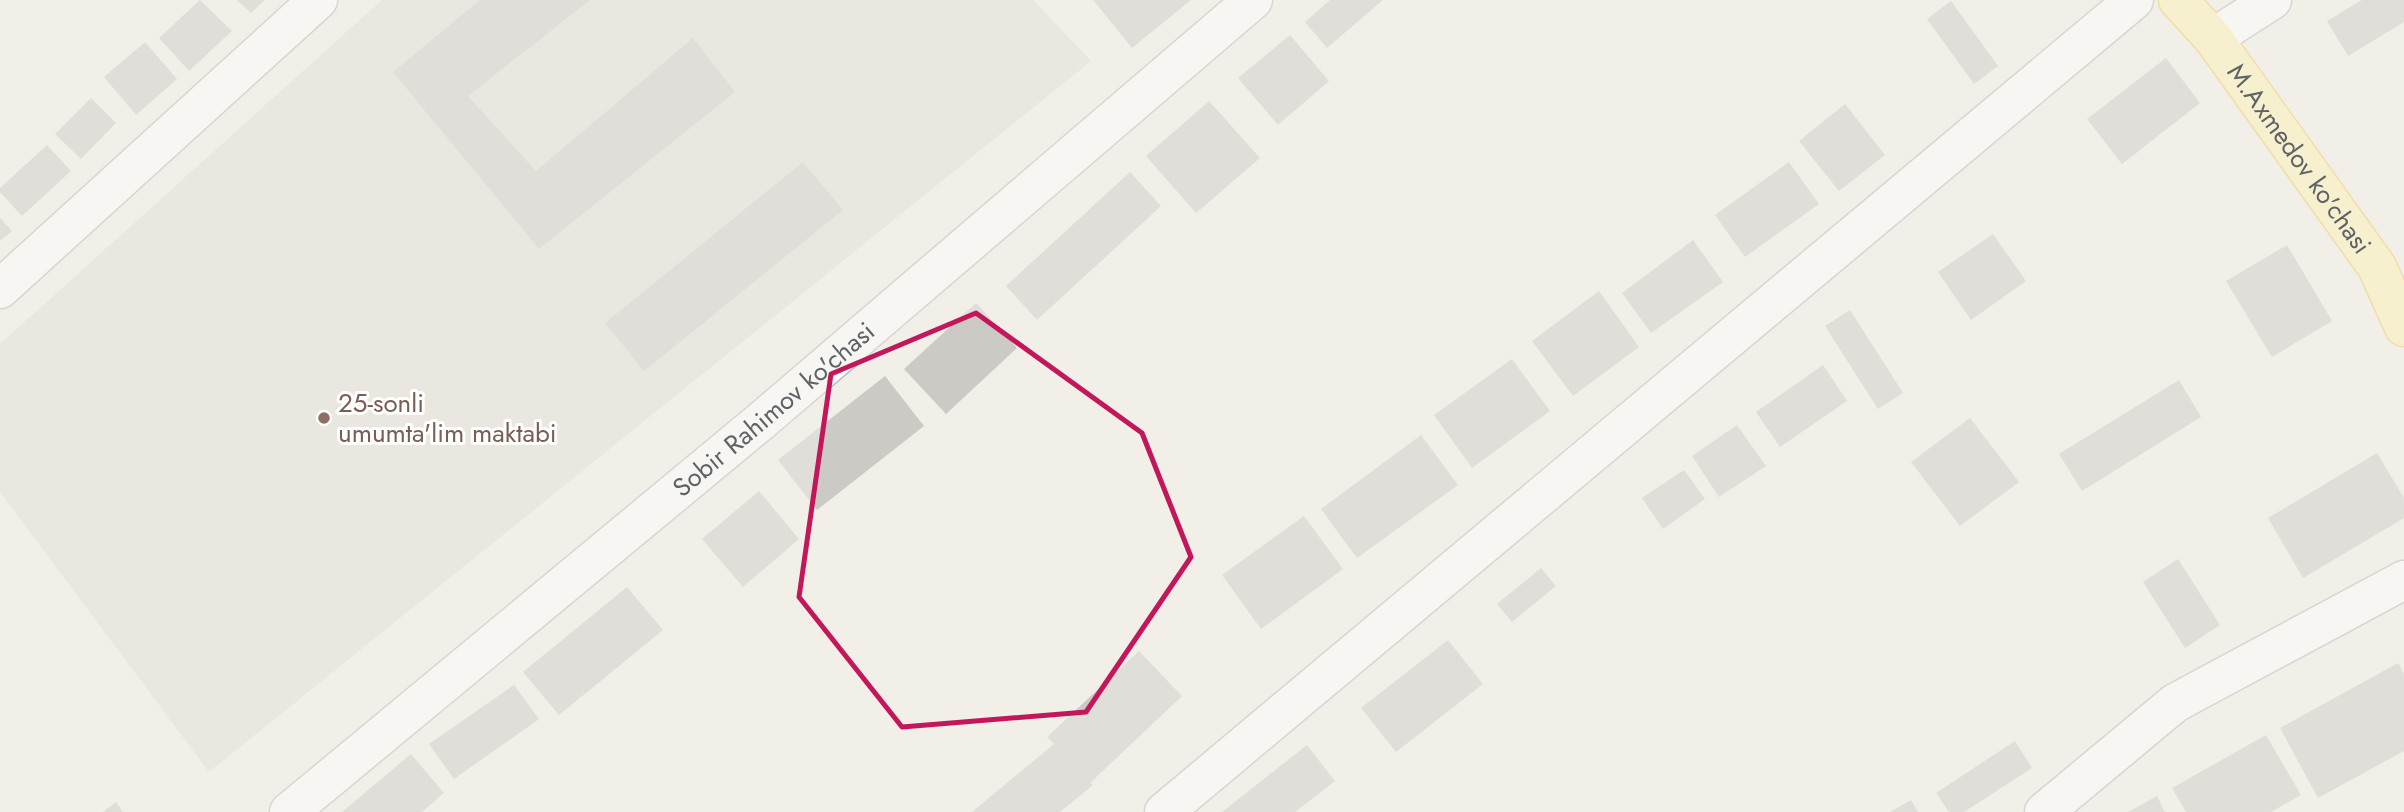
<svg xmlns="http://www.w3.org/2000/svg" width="2404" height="812" font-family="Jost,sans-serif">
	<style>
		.education { fill: #e1ded6 }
		.building { fill: #cccac5 }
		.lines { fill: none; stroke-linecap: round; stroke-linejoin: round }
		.minor-casing { stroke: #b5b8bc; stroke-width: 41 }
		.major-casing { stroke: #f2c960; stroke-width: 41 }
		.minor { stroke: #fff; stroke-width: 38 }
		.major { stroke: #fff2af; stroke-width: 38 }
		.marked { fill: none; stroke: #c2185b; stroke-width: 5; stroke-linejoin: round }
		.education-dot { fill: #8d6e63; stroke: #fff; stroke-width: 2.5 }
		.labels { text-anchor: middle; stroke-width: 6; stroke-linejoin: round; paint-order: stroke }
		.street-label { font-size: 26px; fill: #5f6368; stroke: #fff }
		.education-label { font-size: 26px; fill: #785e54; stroke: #fff; text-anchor: start }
	</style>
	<rect width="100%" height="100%" fill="#f1efe8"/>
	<!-- education -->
	<path class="education" d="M382,0h651l58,61 -882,711 -209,-280v-148z"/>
	<!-- building -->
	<path class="building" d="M200,0l32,31 -43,40 -30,-33z
		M237,0h28l-14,13z
		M480,0h110l-122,96 68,75 157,-133 42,54 -196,157 -146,-177z
		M1093,0h98l-59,48z
		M1330,0h53l-56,48 -22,-26z
		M2362,0h42v22l-56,34 -21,-35z
		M1951,1l47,65 -24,18 -47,-65z
		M1290,35l39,46 -51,44 -40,-47z
		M145,42l32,37 -41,36 -32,-38z
		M2166,58l34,45 -78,61 -35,-45z
		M91,98l25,25 -35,36 -26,-25z
		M1209,101l51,57 -64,55 -50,-57z
		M1845,104l40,51 -46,36 -40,-50z
		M47,145l24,26 -49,45 -22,-24v-4z
		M803,162l40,48 -199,161 -39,-48z
		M1789,162l30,42 -74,53 -30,-42z
		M1130,172l31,34 -124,114 -31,-34z
		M0,218l12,13 -12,10z
		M1993,234l33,47 -55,39 -33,-48z
		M1693,240l30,42 -72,51 -29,-40z
		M2287,245l45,76 -60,36 -46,-76z
		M1599,291l40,56 -66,49 -41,-55z
		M976,303l41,45 -71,66 -42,-45z
		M1850,310l53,83 -25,16 -53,-83z
		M1512,359l38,52 -78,57 -38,-53z
		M1823,365l24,36 -67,46 -24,-35z
		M885,376l39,50 -107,84 -39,-50z
		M2179,380l22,37 -119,74 -23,-37z
		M1970,418l49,64 -59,44 -49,-64z
		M1737,425l29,41 -47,31 -27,-41z
		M1421,435l37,50 -101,73 -36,-49z
		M2377,453l27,45v20l-101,60 -35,-60z
		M1684,470l21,29 -42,30 -21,-31z
		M759,491l40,48 -56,48 -41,-48z
		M1304,516l39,53 -82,60 -39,-54z
		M2178,559l42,66 -35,23 -42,-66z
		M1541,568l15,18 -44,36 -15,-18z
		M627,587l36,43 -104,85 -36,-43z
		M1448,640l35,44 -87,68 -35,-44z
		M1139,651l43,45 -92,87 3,2 -33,27h-88l82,-68 -7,-7z
		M2398,663l6,11v77l-86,47 -38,-70z
		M514,685l25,34 -85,60 -25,-35z
		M2266,735l35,60 -30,17h-85l-14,-24z
		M2015,741l17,27 -68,44h-15l-13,-19z
		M1307,745l28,36 -40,31h-73z
		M411,754l33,39 -22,19h-80z
		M2157,796l8,16h-37z
		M1911,800l7,12h-28z
		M116,802l7,10h-20z"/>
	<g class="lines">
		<defs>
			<g id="minor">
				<path d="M2213,38l59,-38"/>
				<path d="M0,289l318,-289"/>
				<path id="s1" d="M289,812l471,-390 493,-422"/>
				<path d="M1164,812l970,-812"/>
				<path d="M2044,812l131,-109 229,-123"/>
			</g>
			<g id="major">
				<path id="s2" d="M2178,0l35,38 164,229 27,60"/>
			</g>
		</defs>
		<!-- minor casing -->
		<use href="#minor" class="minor-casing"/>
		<!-- major casing -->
		<use href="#major" class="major-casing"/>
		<!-- minor -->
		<use href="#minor" class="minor"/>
		<!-- major -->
		<use href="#major" class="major"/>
	</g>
	<!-- marked area -->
	<path d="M0 0H2404V812H0ZM976,313l166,120 49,124 -105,155 -184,15 -103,-130 32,-223z" fill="#f1efe8" fill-opacity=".55" fill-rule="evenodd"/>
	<path class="marked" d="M976,313l166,120 49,124 -105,155 -184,15 -103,-130 32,-223z"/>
	<!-- markers -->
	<circle class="education-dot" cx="324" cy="418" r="7"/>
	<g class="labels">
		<!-- street labels -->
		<g class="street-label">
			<text dy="9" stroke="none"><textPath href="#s2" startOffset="200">M.Axmedov ko'chasi</textPath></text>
			<text dy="9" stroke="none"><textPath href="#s1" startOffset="630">Sobir Rahimov ko'chasi</textPath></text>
		</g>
		<!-- education labels -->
		<g class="education-label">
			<text x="338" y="412">25-sonli<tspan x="338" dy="30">umumta'lim maktabi</tspan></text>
		</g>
	</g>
</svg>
